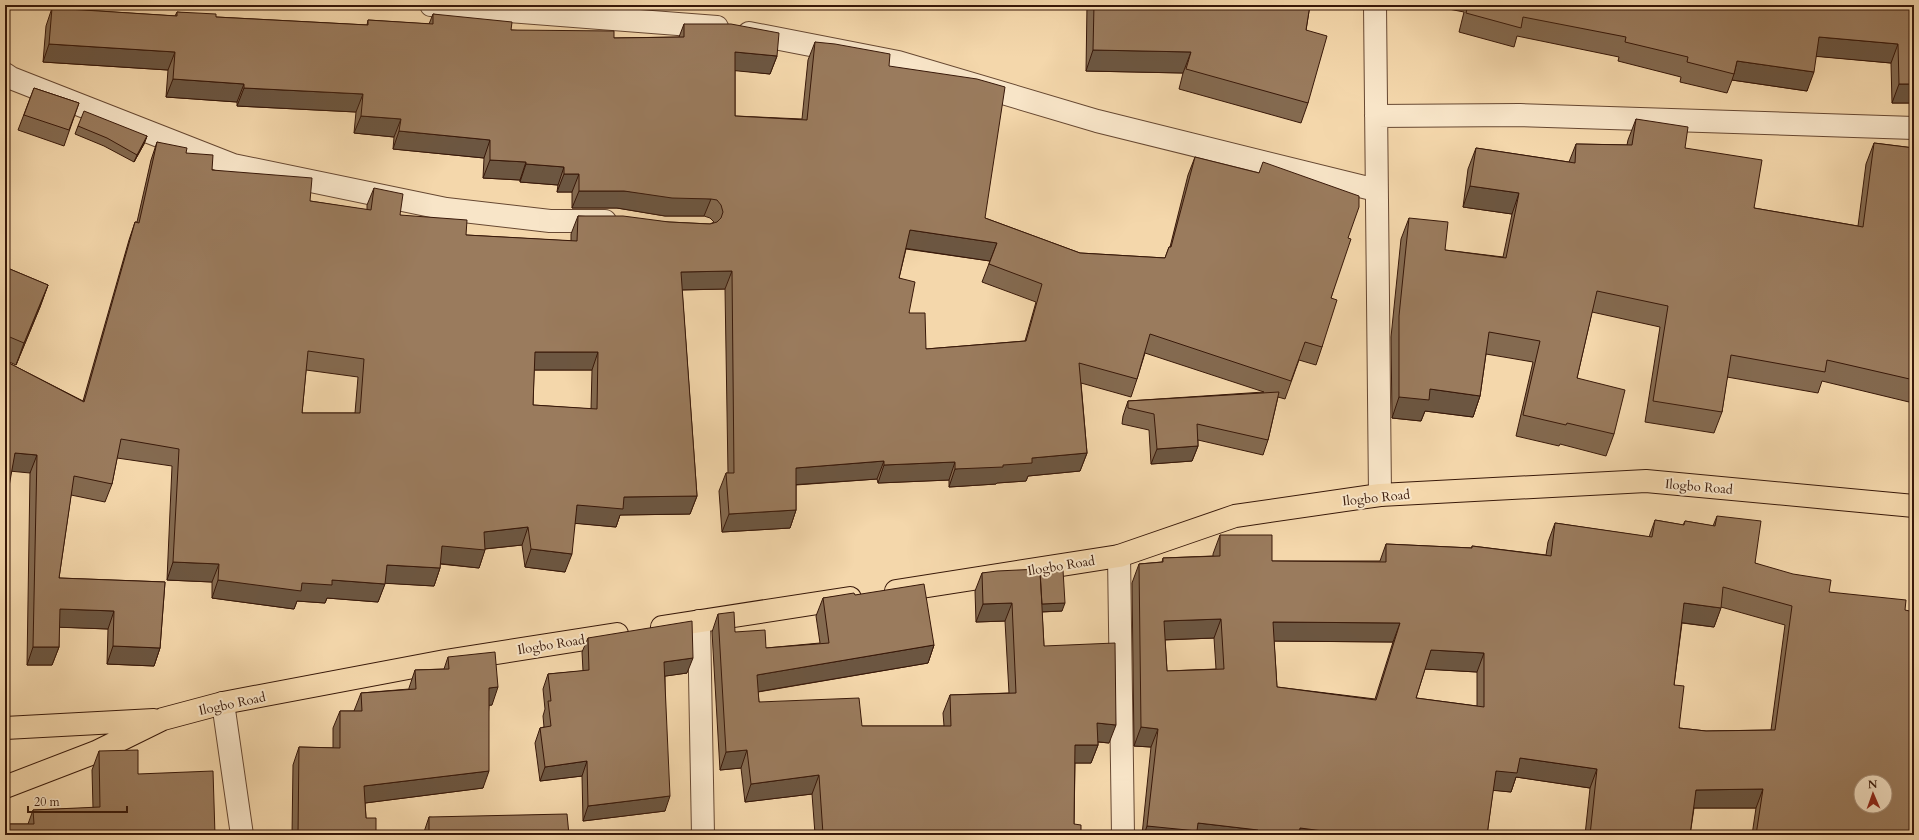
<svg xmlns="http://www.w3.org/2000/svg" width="1919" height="840" font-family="Cardo,serif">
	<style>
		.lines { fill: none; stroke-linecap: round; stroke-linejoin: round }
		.minor-casing { stroke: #674832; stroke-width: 24 }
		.major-casing { stroke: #381809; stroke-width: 24 }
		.minor { stroke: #f8e5c8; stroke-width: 22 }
		.major { stroke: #f4d7ab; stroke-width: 22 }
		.wall { fill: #846a50; stroke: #381809; fill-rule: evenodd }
		.shaded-wall { fill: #6c5641; stroke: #381809 }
		.building { fill: #9a7b5d; stroke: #381809; fill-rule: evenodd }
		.labels { text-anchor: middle; stroke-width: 4; stroke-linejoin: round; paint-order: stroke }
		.street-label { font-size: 13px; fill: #381809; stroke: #f8e5c8 }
	</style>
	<rect width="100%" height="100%" fill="#f4d7ab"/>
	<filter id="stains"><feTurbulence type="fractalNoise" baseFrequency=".005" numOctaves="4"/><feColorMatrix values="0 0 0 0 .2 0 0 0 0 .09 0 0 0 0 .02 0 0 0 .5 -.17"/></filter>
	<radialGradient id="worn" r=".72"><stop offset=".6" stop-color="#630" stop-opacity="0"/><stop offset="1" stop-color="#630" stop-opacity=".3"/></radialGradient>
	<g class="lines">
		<defs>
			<path id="minor" d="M431,5l286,22
				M1375,5l5,490
				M749,33l149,29 199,59 279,69
				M5,74l6,4 222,87 213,44 104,12h55
				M1376,116l144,-1 394,13
				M1119,556l4,279
				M699,621l4,214
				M223,703l19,132"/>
			<path id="major" d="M896,591l223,-35 116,-40 145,-21 266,-14 268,25
				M662,627l188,-29
				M5,728l149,-8
				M5,787l91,-35 67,-33 60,-16 222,-42 172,-27"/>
		</defs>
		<!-- minor casing -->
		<use href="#minor" class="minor-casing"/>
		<!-- major casing -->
		<use href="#major" class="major-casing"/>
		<!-- minor -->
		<use href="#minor" class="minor"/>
		<!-- major -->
		<use href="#major" class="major"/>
	</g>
	<!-- wall -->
	<path class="wall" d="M1087,5h223l-4,25 2,73 -7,20 -122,-34 4,-16 -97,-2z
		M1428,5h486v98h-22l-1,-40 -75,-7 -9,35 -75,-11 -5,13 -47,-11 1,-5 -63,-16 1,-4 -102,-21 -3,11 -55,-15 5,-20z
		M52,8l123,8 2,-4 39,5 151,8 1,-5 61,4 4,-10 78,16 103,8 65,-1 5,-13 93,32 -7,18 -35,-4v46l67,3 6,-59 7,-18 74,24 96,152 95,35 85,5 4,-11h1l18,-72 7,-18 153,81 -17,60 -9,49 -6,18 -17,-5 -14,39 -7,-2 -10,43 -5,15 -65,-15v6l-6,15 -41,3 -2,-34 -27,-6 1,-8 5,-15 136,-9 -119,-39 -8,26 -6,18 -50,-14 6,70 -7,18 -52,5 -2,5 -29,2 -1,1 -47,3v-7l-71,3 -1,-4 -81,6v25l-6,18 -68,4 -3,-41 7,-18h2l-3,-184 -43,1 15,206 -7,18 -70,1 -4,12 -41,-4 -10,49 -40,-5 -3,-22 -37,4 -6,19 -39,-4v4l-6,18 -49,-3 -7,19 -51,-4 -2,5 -28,-2 -3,8 -82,-11v-16l-45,-2 5,-114 -55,-8 -5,26 -7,18 -34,-7 -12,83 106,4 -5,66 -6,18 -47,-2 1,-35 -49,-2v20l-7,18h-25l3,-192 -25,-112 78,40 46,-161 6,-18h2l14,-62 6,-18 29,11 26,17 98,31 57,9v-5l7,-17 26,27 66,20 105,6v-7l7,-18 91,6 41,2 4,-2 -4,-4 -6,-2h-39l-48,-8h-45v-16h-15l1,-7 -38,-3v-2l-37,-2 1,-20 -91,-9 1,-12 -40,-4 2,-21 -119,-6v-4l-71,-5 2,-27 -125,-8 3,-36zM906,249l84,12 -8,21 54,20 -11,39 -99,8 -17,-36 -10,-35zM306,370l52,7 -3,36h-53zM534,370h58l-1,39 -58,-4z
		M34,88l45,15 -15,43 -46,-16z
		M1636,119l49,29 69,60 104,18 8,-62 8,-21 40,5v241l-5,13 -87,-21 -4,12 -91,-16 -5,35 -8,21 -69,-11 15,-95 -68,-15 -15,66 37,56 -8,22 -46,-12 -1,2 -43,-10 17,-74 -47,-8 -6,42 -7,21 -48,-6 -4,10 -29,-3 -1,-81 10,-98 8,-21 36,32 58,7 9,-43 -49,-7 5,-38 8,-21 93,14 7,-18 51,1 1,-5z
		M78,126l69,10 -3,8 -10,18 -30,-16 -29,-12z
		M5,267l43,18 -8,22 -24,58 -11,-5z
		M1717,516l38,47 74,29 76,18 9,225h-162l4,-27h-62l-4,27h-105l5,-47 -74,-11 -5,15 -18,-2 -6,45h-345l9,-88 -17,-1 -2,-163 7,-19 23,-2 1,-4 50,-2v-2l7,-19 52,26h108l6,-17 86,4v-2l74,9 2,-13 7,-19 94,14 6,-17 28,5 2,-4 28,5zM1721,607l64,18 -14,105 -65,1 -27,-3 -5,-43 8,-62 32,4zM1214,638l2,31 -49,2 -2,-31zM1274,641l119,1 -18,57 -98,-12zM1425,669l52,3v34l-61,-8z
		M982,573h58l22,38 -20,1 2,34 65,97 -11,-1v3l-7,18h-16l-1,61 -259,10 -3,-40 -67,8 -4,-34 -21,2 -8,-138 6,-18 17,18 31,16 54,-5 -4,-27 7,-18 32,-3 79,50 -6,18 -170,29 1,10 103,24h82l-1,-13 7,-18 59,-2 -4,-72 -29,1 -1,-31z
		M588,638l99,35 -22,3v135l-82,10 -1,-45 -42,5 -5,-38 5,-15 4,-1 -1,-11 2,-7 -2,-20 5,-15 35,-3 -1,-19z
		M448,657l44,48h-3l-6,83 -118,15 1,15 10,17h-84l1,-70 6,-18 34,1v-20l7,-17h14l7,-18 48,-4v-1l6,-18 29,-1z
		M99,751l39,23 77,61h-210v-3l3,-8h20l5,-14 60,-2 -1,-38z
		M429,817l140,18h-146z"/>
	<!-- shaded-wall -->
	<path class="shaded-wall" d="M1819,37l79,7 -7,19 -79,-7z
		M49,44l126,8 -7,18 -125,-8z
		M1093,50l98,2 -8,21 -97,-2z
		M735,52l42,4 -7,18 -42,-4z
		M1737,61l77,11 -7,19 -75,-11 2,-6z
		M173,79l71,5 -7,18 -71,-5z
		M1899,84h15v19h-22z
		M244,88l119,6 -7,18 -119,-6z
		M361,116l40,3 -7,18 -40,-4z
		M399,131l91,9 -6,18 -91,-9z
		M147,136l-3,8 -10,18 3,-7z
		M490,160l36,2 -6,18 -37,-2z
		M526,164l38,3 -6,18 -38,-3z
		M564,174h15l-7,18h-15z
		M1470,186l49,7 -7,21 -49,-7z
		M579,191h45l87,8 -7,17h-39l-48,-8h-45z
		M910,230l87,13 -7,18 -87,-13z
		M732,271l-7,18 -51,1 7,-18z
		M48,285l-8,22 -24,58 8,-22z
		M535,352h63l-6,18h-63z
		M1430,389l50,7 -7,21 -48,-6 -4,10 -29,-3 7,-21z
		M1198,446l-6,15 -41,3 6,-15z
		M15,453l22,2 -7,18 -21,-2z
		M1087,453l-7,18 -52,5 -2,5 -29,2 -1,1 -47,3 6,-18 77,-11z
		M884,461l-7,18 -87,6 6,-17z
		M955,462l-6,18 -71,3 6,-18z
		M697,496l-7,18 -70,1 -4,12 -45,-4 6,-18 47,-8z
		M796,510l-6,18 -68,4 7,-18z
		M528,527l-6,18 -39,4 2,1 -6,18 -44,-5 7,-17 42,-14z
		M531,549l41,5 -7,18 -40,-5z
		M173,562l46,2 -7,18 -45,-2z
		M387,565l53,3 -6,18 -54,-3z
		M218,580h114l53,4 -7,18 -51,-4 -2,5 -28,-2 -3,8 -82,-11z
		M1012,603l-7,18 -29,1 7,-18z
		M1065,603l-3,8 -25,1 3,-8z
		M1684,603l37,5 -7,19 -37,-5z
		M60,609l54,2 -6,18 -55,-2z
		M1221,619l-7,19 -57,2 7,-19z
		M1273,622l127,1 -7,19 -127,-1z
		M934,645l-6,18 -178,30 7,-18z
		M113,646l47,2 -6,18 -47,-2z
		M33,647h26l-7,18h-25z
		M1431,650l53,3 -7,19 -53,-3z
		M693,658l-6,15 -28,4 5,-15z
		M498,687l-6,18 -10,1 7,-18z
		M1097,723l19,2 -7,18 -18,-2z
		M1141,727l17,2 -7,18 -17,-1z
		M1075,745h23l-7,18h-23z
		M747,750l-6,18 -21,2 6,-18z
		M1520,758l77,11 -7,19 -74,-11 -5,15 -22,-2 7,-19z
		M587,761l-5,15 -42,5 5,-14z
		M489,771l-6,17 -126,16 7,-18z
		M819,775l-7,19 -67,8 6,-18z
		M1763,789l-7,19h-67l7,-18z
		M670,796l-5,15 -82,10 5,-15z
		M1198,823l60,7 -1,5h-113l3,-9z
		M1300,828l54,7h-57z"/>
	<!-- building -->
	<path class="building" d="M1094,5h216l-4,25 21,6 -19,67 -122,-34 5,-17 -98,-2z
		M1468,5h446v79h-15l-1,-40 -79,-7 -5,35 -77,-11 -3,13 -47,-12 1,-5 -63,-15 1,-5 -103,-20 -2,11 -55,-15z
		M52,8l125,8v-4l39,2v3l152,8v-5l65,4v-10l79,8 -1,8 103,1v7l70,-1v-13h47l48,9 -2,23 -42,-4v64l72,4 8,-78 20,2 55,10 -1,12 88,13 28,8 -20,131 95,35 85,5 4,-11h2l24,-90 64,16 4,-11 96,34v11l-11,31 3,1 -20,59 6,2 -15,47 -17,-5 -14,39 -141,-47 -13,45 -58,-16 8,90 -55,5v5l-29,2v2l-48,2v-7l-71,3v-4l-88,7v42l-67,4 -3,-41h8l-2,-202 -51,1 16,224 -73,1 -1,12 -46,-4 -5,49 -41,-5 -3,-22 -44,5 1,18 -43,-4 -2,22 -53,-3 -2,19 -53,-4v5l-30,-2 -1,8 -83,-11 1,-16 -46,-2 6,-113 -58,-10 -9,45 -38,-8 -15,102 106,4 -5,66 -47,-2 1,-35 -54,-2 -1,38h-26l4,-192 -22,-2 -10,56v-148l79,41 51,-180 4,1 18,-81 30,6 -1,5 27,2 -1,15 100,8 -2,23 61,9 3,-22 29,6 -3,21 67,5 -1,15 111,6 1,-25h45l46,6 41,2 7,-2 4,-4 2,-6 -2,-7 -4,-5 -6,-1 -39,-1 -48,-7h-45v-17h-15v-7l-38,-3v-2l-36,-2v-20l-91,-9 2,-12 -40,-3 2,-22 -119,-6v-4l-71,-5 2,-27 -126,-8zM910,230l87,13 -8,21 53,20 -16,57 -100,8 -1,-36h-16l6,-31 -16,-4zM308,351l56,8 -4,54h-58zM535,352h63l-1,57 -64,-4z
		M34,88l45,15 -10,27 -45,-15z
		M84,111l63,25 -10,19 -30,-17 -29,-12z
		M1636,119l52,8 -3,21 77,12 -8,48 109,19 11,-84 40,5v232l-87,-20 -2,12 -94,-17 -9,57 -69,-11 15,-95 -71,-15 -20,87 48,12 -11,44 -47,-11 -1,2 -43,-10 17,-74 -51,-9 -9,64 -50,-7 -1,11 -30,-3v-81l10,-98 39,4 -3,28 61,8 13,-65 -49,-7 6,-38 99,15 1,-19 56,1z
		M5,267l43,18 -24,58 -19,-8z
		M1279,392l-11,48 -71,-16 1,22 -41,3 -3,-35 -26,-6v-7z
		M1717,516l44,5 -6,42 38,11 38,6 -2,12 77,8 -1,10 9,2v223h-158l7,-46 -67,1 -6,45h-100l7,-66 -77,-11 -3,15 -21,-2 -9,64h-133l-54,-7 -1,7h-41v-5l-60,-7 -1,8 -50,-5 11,-97 -17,-2 -2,-163 24,-2v-4l57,-2v-21h52v26l114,1v-18l86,4v-2l79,10 4,-33 97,14 3,-17 29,5 1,-4 30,5zM1723,587l69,19 -17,124 -69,1 -27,-3 5,-42 -10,-1 10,-82 37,5zM1221,619l3,50 -57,2 -3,-50zM1273,622l127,1 -24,77 -99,-13zM1431,650l53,3v54l-68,-9zM1861,782h24v24h-24z
		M1040,569l4,77 71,-3 1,82 -19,-2 1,22h-23l-1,79 7,1v10h-347v-1h89l-4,-59 -68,9 -4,-34 -21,2 -8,-138 16,-2 1,20 30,-2 1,18 63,-5 -6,-45 31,-5 1,2 69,-11 10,61 -177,30 2,27 100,-4 3,28h89l-1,-31 66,-2 -4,-90 -29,1 -1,-31 15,-2z
		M1063,570l2,33 -23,1 -2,-31z
		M692,621l1,37 -29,4 6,134 -82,10 -1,-45 -42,6 -5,-39 11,-2 -3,-25h3l-3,-27 41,-4 -1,-32z
		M495,652l3,35 -9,1v83l-125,15 2,32h10v17h-78l1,-88 41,1v-37h22l-1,-18 55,-4 -1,-19 34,-1 -1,-12z
		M138,750v24l75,-3 2,64h-207v-11h26l-1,-14 67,-3 -1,-56z
		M567,814l2,21h-140v-18z"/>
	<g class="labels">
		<!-- street labels -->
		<g class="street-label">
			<text transform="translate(1699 486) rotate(5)" y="5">Ilogbo Road</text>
			<text transform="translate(1376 497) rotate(-6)" y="5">Ilogbo Road</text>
			<text transform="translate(1061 565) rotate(-9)" y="5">Ilogbo Road</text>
			<text transform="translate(551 644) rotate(-9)" y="5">Ilogbo Road</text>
			<text transform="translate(232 703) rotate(-12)" y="5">Ilogbo Road</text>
		</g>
	</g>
	<!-- margin -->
	<rect width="1919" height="840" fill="none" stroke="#f4d7ab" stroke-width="20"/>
	<rect x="6" y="6" width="1907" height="828" fill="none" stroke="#381809" stroke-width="2"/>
	<rect x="10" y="10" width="1899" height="820" fill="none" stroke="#381809"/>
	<!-- north arrow -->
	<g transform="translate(1873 794) rotate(358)"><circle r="19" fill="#f8e5c8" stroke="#ab937c"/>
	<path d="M0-3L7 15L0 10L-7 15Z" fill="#8f2418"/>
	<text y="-6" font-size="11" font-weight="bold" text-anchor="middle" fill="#381809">N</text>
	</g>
	<!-- scale -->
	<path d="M28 806v6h99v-6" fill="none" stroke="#381809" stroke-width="2"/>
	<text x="34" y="806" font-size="12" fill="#381809" stroke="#f8e5c8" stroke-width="3" paint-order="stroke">20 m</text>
	<rect width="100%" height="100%" filter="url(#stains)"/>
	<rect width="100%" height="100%" fill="url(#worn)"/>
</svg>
